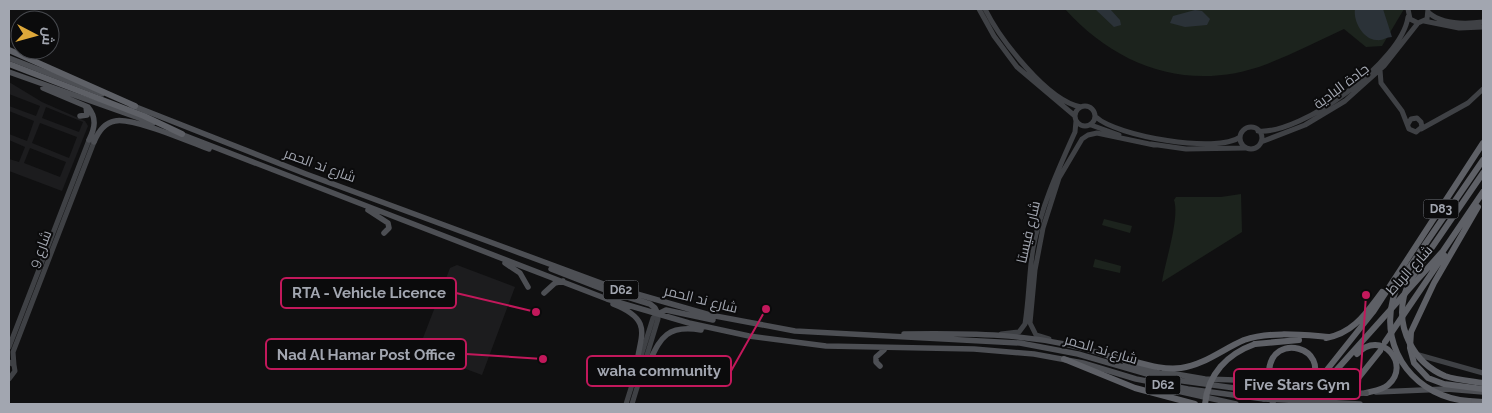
<svg xmlns="http://www.w3.org/2000/svg" width="1492" height="413" font-family="Raleway,Cairo,sans-serif">
	<style>
		.built { fill: #1c1c1e; fill-rule: evenodd }
		.green { fill: #1c231d }
		.water { fill: #2b3238 }
		.lines { fill: none; stroke-linecap: round; stroke-linejoin: round }
		.secondary { stroke: #3f4145; stroke-width: 5 }
		.primary { stroke: #4d4f54; stroke-width: 5.5 }
		.highway { stroke: #5e6066; stroke-width: 6 }
		.primary-bridge { stroke: #4d4f54; stroke-width: 5.5 }
		.highway-bridge { stroke: #5e6066; stroke-width: 6 }
		.labels { text-anchor: middle; stroke-width: 4; stroke-linejoin: round; paint-order: stroke }
		.shield { fill: #0b0b0c; stroke: #75787f; stroke-width: 1 }
		.shield-label { font-size: 12px; font-weight: bold; fill: #a2a6b0 }
		.street-label { font-size: 14px; fill: #a2a6b0; stroke: #0b0b0c }
		.leader { fill: none; stroke: #c2185b; stroke-width: 2 }
		.callout-dot { fill: #c2185b; stroke: #0b0b0c; stroke-width: 2 }
		.callout { fill: #0b0b0c; stroke: #c2185b; stroke-width: 2 }
		.callout-label { font-size: 15px; text-anchor: middle; font-weight: bold; fill: #a2a6b0 }
	</style>
	<rect width="100%" height="100%" fill="#101011"/>
	<!-- built -->
	<path class="built" d="M9,82l33,20 43,19 3,5 -26,65 -53,-20v-12l10,3 6,-15 -16,-7v-6l18,7 7,-20 -25,-10v-5l27,10 4,-10 -31,-12zM46,107l37,15 -4,10 -37,-14zM40,123l37,14 -8,21 -37,-15zM30,148l36,14 -6,15 -36,-14z
		M457,265l58,22 -33,88 -64,-24 32,-83z"/>
	<!-- green -->
	<path class="green" d="M1065,9h339l-22,37 -16,1 -22,-18c-26,12 -51,25 -77,35 -76,29 -149,4 -202,-55z
		M1241,194l1,38 -80,50c3,-20 18,-64 12,-82l2,-3h45z
		M1104,219l28,7 -2,7 -28,-8z
		M1095,259l26,7 -1,7 -27,-6z"/>
	<!-- water -->
	<path class="water" d="M1095,9h15l10,11 1,5 -7,2z
		M1355,9h28l9,28c-6,0 -9,4 -16,3 -13,-1 -23,-19 -21,-31z
		M1195,10l7,1 8,8 -3,6 -22,2 -15,-4 3,-7z"/>
	<g class="lines">
		<!-- secondary -->
		<path class="secondary" d="M979,9l15,27 23,31 58,49
			M985,9c15,30 62,92 96,98
			M1408,9l2,10 8,4 9,-4 1,-10
			M1429,13c14,12 37,11 54,9
			M1424,21l35,7 24,-1
			M1380,70l1,13 21,28 7,18 7,3 6,-5 -1,-5 -4,-4 -6,1 -3,5
			M1075 116a10 10 0 1 1 20 0a10 10 0 1 1-20 0Z
			M1096,117c20,19 122,37 144,20
			M1091,125l28,10
			M1240 138a11 11 0 1 1 22 0a11 11 0 1 1-22 0Z
			M1421,129l47,-26 15,-14
			M1258,131c44,4 144,-70 150,-114
			M1261,142l44,-17 40,-24 39,-35 34,-43
			M1151,144l35,5 59,-1
			M1001,334l18,-2 6,-8c4,-25 4,-51 8,-76 8,-41 25,-78 42,-116l1,-11
			M1049,339l-13,-4 -6,-12 5,-53 8,-42 16,-50 23,-39 6,-4 9,-2 57,12
			M9,347l80,-207
			M1419,355l64,18
			M9,362l5,3 1,6 -6,8
			M14,365l-1,-13 81,-210
			M626,404l27,-86 5,-4
			M632,404l26,-85v-5"/>
		<!-- primary -->
		<path class="primary" d="M9,58l93,36
			M9,72l144,51
			M43,88l45,19c9,11 7,21 1,33
			M131,105l175,69 303,112 101,29 85,16 225,12 58,11 83,24 103,14
			M80,116l7,-1 -1,-8
			M178,133l429,166 82,24 60,13 77,10 148,3 60,5 49,9 53,16 52,10 76,10
			M94,142c4,-10 10,-19 21,-21 17,-4 75,21 94,28
			M368,210l20,13 1,5 -5,5
			M505,263l15,10 8,14
			M551,269l54,21 45,14 5,4 3,6 8,-4 47,10
			M544,293l11,-10 8,-2
			M613,304c46,18 23,35 23,71
			M904,334c71,-1 140,-1 208,23
			M1125,362l44,14
			M880,366l-4,-4v-5l8,-7
			M1164,372l41,7 61,2 9,9 1,6 -4,8
			M642,376c17,-30 17,-53 59,-46
			M1155,386l81,18
			M1376,392l71,-3 36,3"/>
		<!-- highway -->
		<path class="highway" d="M9,50l126,56
			M9,64l135,52 38,18
			M1478,207l-44,76 -23,49 -1,16 4,15 14,15 16,6 39,5
			M1417,256l66,-96
			M1422,262l61,-89
			M1326,338c28,-5 40,-25 56,-46
			M1385,342l59,-87
			M1255,344l44,-4
			M1357,354c24,-26 55,11 31,31 -6,5 -15,6 -22,8
			M1109,356c24,3 47,15 72,12 23,-3 42,-19 63,-28 26,-9 59,-5 85,-3
			M1064,359l71,29 60,16
			M1269,371c3,-40 62,-23 42,11
			M1469,401l14,1
			M1294,404l32,-33 47,-59 110,-169
			M1306,404l137,-153 40,-59
			M1327,404l25,-18 28,-35"/>
		<!-- primary-bridge -->
		<path class="primary-bridge" d="M1264,392l33,3
			M1313,396l53,-3
			M1264,399l96,5"/>
		<!-- highway-bridge -->
		<path class="highway-bridge" d="M1417,256c-9,14 -20,27 -24,43 -14,53 25,99 76,102
			M1422,262c-7,11 -15,22 -18,34 -8,33 10,67 41,80 12,4 26,5 38,7
			M1269,371c2,25 30,19 48,25
			M1205,404c3,-30 22,-50 50,-60"/>
	</g>
	<g class="labels">
		<!-- shield labels -->
		<g class="shield">
			<rect x="1423.5" y="199.5" width="35" height="19" rx="4"/>
			<rect x="603.5" y="280.5" width="35" height="19" rx="4"/>
			<rect x="1145.5" y="375.5" width="35" height="19" rx="4"/>
		</g>
		<g class="shield-label">
			<text x="1441" y="213">D83</text>
			<text x="621" y="294">D62</text>
			<text x="1163" y="389">D62</text>
		</g>
		<!-- street labels -->
		<g class="street-label">
			<text transform="translate(1341 86) rotate(-37)" y="5">جادة البادية</text>
			<text transform="translate(320 165) rotate(20)" y="5">شارع ند الحمر</text>
			<text transform="translate(1028 232) rotate(-77)" y="5">شارع فيستا</text>
			<text transform="translate(40 249) rotate(-69)" y="5">شارع 9</text>
			<text transform="translate(1409 270) rotate(-48)" y="5">شارع الرباط</text>
			<text transform="translate(701 299) rotate(14)" y="5">شارع ند الحمر</text>
			<text transform="translate(1101 349) rotate(16)" y="5">شارع ند الحمر</text>
		</g>
	</g>
	<!-- callouts -->
	<path class="leader" d="M536 312L456 293M543 359L466 354M766 309L731 371M1366 295L1360 384"/>
	<g class="callout-dot">
		<circle cx="536" cy="312" r="5"/>
		<circle cx="543" cy="359" r="5"/>
		<circle cx="766" cy="309" r="5"/>
		<circle cx="1366" cy="295" r="5"/>
	</g>
	<g class="callout">
		<rect x="281" y="278" width="175" height="30" rx="5"/>
		<rect x="266" y="339" width="200" height="30" rx="5"/>
		<rect x="587" y="356" width="144" height="30" rx="5"/>
		<rect x="1234" y="369" width="126" height="30" rx="5"/>
	</g>
	<g class="callout-label">
		<text x="369" y="298">RTA - Vehicle Licence</text>
		<text x="366" y="360">Nad Al Hamar Post Office</text>
		<text x="659" y="376">waha community</text>
		<text x="1297" y="390">Five Stars Gym</text>
	</g>
	<!-- border -->
	<rect width="1492" height="413" fill="none" stroke="#a2a6b0" stroke-width="20"/>
	<!-- north arrow -->
	<g transform="translate(35 35) rotate(96)"><circle r="24" fill="#0b0b0c" stroke="#47494e"/>
	<path d="M0-4L9 19L0 12L-9 19Z" fill="#dea83a"/>
	<text y="-8" font-size="14" font-weight="bold" text-anchor="middle" fill="#a2a6b0">ش</text>
	</g>
</svg>
